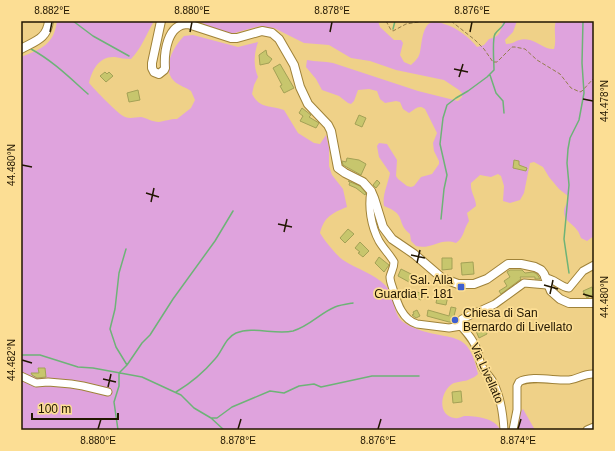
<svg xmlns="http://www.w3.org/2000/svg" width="615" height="451" font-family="Helvetica,sans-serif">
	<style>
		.green { fill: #dfa3dd }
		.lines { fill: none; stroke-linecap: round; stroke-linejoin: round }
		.stream { stroke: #6db377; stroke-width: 1.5 }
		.building { fill: #c7c66d; stroke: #a3a156 }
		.minor-casing { stroke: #9f8239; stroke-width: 9 }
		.major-casing { stroke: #9f8239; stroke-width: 10 }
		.path { stroke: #937d4b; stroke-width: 1; stroke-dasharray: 4 2; stroke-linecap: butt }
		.minor { stroke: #fff; stroke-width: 7 }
		.major { stroke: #fff; stroke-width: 8 }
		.ticks { fill: none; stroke: #211600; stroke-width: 1.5 }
		.poi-dot { fill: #3e5fd1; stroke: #fcde94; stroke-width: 1.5 }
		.labels { text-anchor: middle; stroke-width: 3.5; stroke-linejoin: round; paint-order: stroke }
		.poi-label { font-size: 12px; fill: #211600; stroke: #fcde94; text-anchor: end }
		.street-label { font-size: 12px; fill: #211600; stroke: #fcde94 }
		.neatline { fill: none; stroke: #211600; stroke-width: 1.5 }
		.ticks-label { font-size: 10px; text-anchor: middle; fill: #211600 }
	</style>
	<rect width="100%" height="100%" fill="#efd188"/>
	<!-- green -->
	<path class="green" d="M57,21h95l1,2c-7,12 -12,26 -22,36 -6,0 -11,-1 -16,-2 -16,-1 -23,13 -26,26 5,6 30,32 36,34 6,2 10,0 16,0 6,1 11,5 18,5 7,-1 10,-3 18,-3l14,-11 4,-8c-1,-2 -3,-7 -4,-9 -5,-4 -12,-5 -17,-10 -13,-13 0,-35 10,-45l9,-1 45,12 20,-5c-4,12 -5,23 0,35l-4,8 -2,9c8,15 17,11 32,16l14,23 16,10 6,1 6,-9 3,13v18l3,9 11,14 4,18c-15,6 -23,10 -27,26 5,8 16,22 23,27 12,8 33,15 42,25 11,11 7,28 18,37 4,3 9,5 14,7 34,13 52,-1 61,45 -2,2 -5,4 -8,5 -5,3 -13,2 -18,5 -12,8 -15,32 3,34 2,1 6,-1 9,-2 11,0 32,2 36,14h-479v-373c20,-8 33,-12 36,-36z
		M198,21h180l2,6 14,13h7l2,3 -3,12 4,7 7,3c4,-4 8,-7 9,-13 2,-8 2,-31 15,-30 3,0 7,1 9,2 12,3 26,14 33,23l7,-2 5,-6c12,-3 11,-7 14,-18h14l-4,11 -8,8 1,4c10,0 11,-7 24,-4 8,2 16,10 24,9 3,-9 -1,-19 2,-28h38v116l-2,5 2,1v93l-7,5 -6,-3c-1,-2 -2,-6 -4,-8 -5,-7 -13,-9 -13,-18 0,-6 5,-10 4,-16l-9,-7 -10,-12 -6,-10 -9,-5 -4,1 -6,30 -4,7 -10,3 -7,-2 1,-15 -3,-10 -3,-2 -7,3 -11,-2 -9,8c-1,9 5,15 5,23l-9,7 2,8c-6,9 -4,15 -13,22 -16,-6 -24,7 -40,3l-5,-5 -1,-7c-15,-12 -2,-19 -26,-28 -2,-11 4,-22 6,-33l-11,-16 -2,-11 2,-3 8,1 10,16 -1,16 2,3 9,7 4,1 3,-1 7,-9 11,-3 7,-10v-3l-5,-10 -1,-8 4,-10 -12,-24c-6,-5 -10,0 -16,4l-6,-4 -3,-7 -4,-1 -11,2 -5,-4 -3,-8 -8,-2 -11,1 -4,11 -3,3 -3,-1 -9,-7 -17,-6 -6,-11 -10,-12 1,-7c9,2 17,1 26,3l85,28 40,10 4,-4v-4l-3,-3 -15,-10 -48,-10 -26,-9 -19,-3 -22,-13 -25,-2 -30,-15 -14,-2 -29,8 -11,-2z
		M523,409l12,21h-18l3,-18z"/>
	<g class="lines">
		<!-- stream -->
		<path class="stream" d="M73,21l20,15 36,20
			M393,29l2,-8
			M21,41l1,1
			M31,49c22,12 39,29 57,45
			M490,75l6,18 7,8 1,12
			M441,219l3,-30 3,-14 -7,-31 3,-26 4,-13 9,-7 12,-7 19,-14 7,-7c0,-8 -2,-31 1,-36 3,-5 9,-7 10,-13
			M126,249l-7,24 -4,36 -5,20 6,18 11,18
			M569,273l-5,-34 5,-54 -2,-22 1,-14 2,-11 9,-18 5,-27 -2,-30 1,-42
			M21,355h19l38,12 15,1 49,9 39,18 13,13 17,10 13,12
			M176,392c15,-9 28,-20 39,-33 7,-7 10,-21 21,-26 17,-7 39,2 57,-2 17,-5 27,-18 42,-24 5,-2 12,-3 18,-4
			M211,418h6l15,-11 38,-16 14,2 15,-7 15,-2 7,3 51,-11h47
			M118,430l-4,-28 5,-16v-13l8,-8 15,-22 8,-8 23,-36 42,-58 18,-30"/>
	</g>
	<!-- building -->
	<path class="building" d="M266,50l1,5 5,4 -3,4 -9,2 -1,-10z
		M280,64l14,24 -10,5 -4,-7 2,-1 -9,-17z
		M105,72l2,2 2,-2 4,4 -7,6 -6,-6z
		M138,90l2,10 -11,2 -2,-9z
		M302,108l9,7 -2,2 10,6 -3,5 -16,-7 3,-5 -4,-3z
		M359,115l7,3 -4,9 -7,-3z
		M347,158l12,2 7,4 -5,11 -18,-10 -1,-4 4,1z
		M514,160l5,1v4l8,3 -1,3 -13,-3z
		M377,180l3,3 -4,5 -3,-3z
		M348,181l12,5 6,7 -1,2 -9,-7 -7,-3 1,-3z
		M348,229l6,5 -9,9 -5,-5z
		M360,242l9,9 -6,6 -5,-4 2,-1 -5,-4z
		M379,257l10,8 -5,7 -9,-9z
		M442,258h10v11l-10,1z
		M473,262l1,12 -12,1 -1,-12z
		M401,269l12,6 -4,7 -11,-6z
		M510,270h12l3,3 8,-1 4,2 3,5h-5v-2h-15l1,2 -20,15 -2,-3 8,-5 -3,-5 6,-4 -3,-5z
		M592,287l2,7 -7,4 -4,-7z
		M417,292l6,2 -2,6 -6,-3z
		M438,294l10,2 -2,9 -10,-2z
		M451,307l5,1 -2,8 3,1v5h-8l-22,-6 1,-6 21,6z
		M417,310l3,6 -4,2 -4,-3 2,-1 -1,-2z
		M485,328l2,6 -8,4 -3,-7z
		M38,368h7l1,9 -9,1 -5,-3 -1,-2h8z
		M461,391l1,11 -9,1 -1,-11z"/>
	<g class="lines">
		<defs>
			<path id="minor" d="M371,191c-3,16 0,35 8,50 4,7 11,14 15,21 0,6 -3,10 -4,15 0,4 2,9 3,12 4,13 9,31 24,35l32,4 12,-2
				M545,278c9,0 15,9 24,10l14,-17 11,-6
				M21,376l15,7 12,-1 23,2 12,2 25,6
				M504,430c-1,-17 -3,-33 -11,-48 -3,-6 -10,-11 -12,-18 -2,-4 -2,-8 -3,-12 -3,-10 -10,-18 -17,-26l1,-7 33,-15 29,-21 23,2
				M513,430l4,-20v-24l2,-4c11,-7 37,-1 50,-2 10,-1 15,-7 25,-6
				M587,430l7,-3"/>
			<path id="major" d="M161,21l-9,42v5l2,4 5,2 5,-4 1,-2c-1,-15 2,-44 23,-44l43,14h6l25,-7 10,2 7,6 15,26 6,22 8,17 20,21 3,6 7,37 7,5 18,9 8,9 3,7 9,29 9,12 22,15 28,24 16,6h16l13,-5 21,-15h13l14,3 6,3 3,4 7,17 9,8 9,4h25
				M21,49c14,-8 26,-10 28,-28"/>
		</defs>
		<!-- minor casing -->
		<use href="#minor" class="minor-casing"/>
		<!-- major casing -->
		<use href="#major" class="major-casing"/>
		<!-- path -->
		<path class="path" d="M386,21l5,9 2,1 13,-7 19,-3
			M451,21l24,19 9,9 9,13h4l15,-15h3l10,2 12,11 23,14 11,14 9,4 2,-1 12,-13"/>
		<!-- minor -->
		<use href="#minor" class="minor"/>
		<!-- major -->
		<use href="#major" class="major"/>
	</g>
	<!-- ticks -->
	<path class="ticks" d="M50,32l2,-10M190,32l2,-10M330,32l2,-10M470,32l2,-10M454,69l14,3M459,77l4,-13M583,99l10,2M22,165l10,2M146,193l13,4M151,202l3,-14M278,224l14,3M284,232l3,-13M411,255l14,3M417,263l3,-13M544,285l14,4M550,294l3,-14M583,294l10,3M22,360l10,3M103,379l13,3M108,387l3,-13M98,429l3,-10M238,429l3,-10M378,429l3,-10M518,429l3,-10"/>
	<!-- markers -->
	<g class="poi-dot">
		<rect x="457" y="283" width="8" height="8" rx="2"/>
		<circle cx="455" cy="320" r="4"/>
	</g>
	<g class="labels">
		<!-- poi labels -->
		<g class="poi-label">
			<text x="453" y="284">Sal. Alla<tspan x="453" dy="14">Guardia F. 181</tspan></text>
			<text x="463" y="317" text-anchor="start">Chiesa di San<tspan x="463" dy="14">Bernardo di Livellato</tspan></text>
		</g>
		<!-- street labels -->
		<g class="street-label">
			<text transform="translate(487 373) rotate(66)" y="4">Via Livellato</text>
		</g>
	</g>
	<!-- border -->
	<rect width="615" height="451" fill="none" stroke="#fcde94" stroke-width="44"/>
	<!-- scale -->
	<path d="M32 413v6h86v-6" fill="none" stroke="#211600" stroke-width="2"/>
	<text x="38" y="413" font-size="12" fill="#211600" stroke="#fcde94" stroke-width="3" paint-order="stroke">100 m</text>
	<rect x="22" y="22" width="571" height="407" class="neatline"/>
	<g class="ticks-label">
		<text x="52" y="14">8.882°E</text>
		<text x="192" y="14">8.880°E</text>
		<text x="332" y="14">8.878°E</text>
		<text x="472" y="14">8.876°E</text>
		<text transform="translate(604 101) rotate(-90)" y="4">44.478°N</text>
		<text transform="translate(11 165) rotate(-90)" y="4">44.480°N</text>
		<text transform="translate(604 297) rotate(-90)" y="4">44.480°N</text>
		<text transform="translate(11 360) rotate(-90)" y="4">44.482°N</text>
		<text x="98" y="444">8.880°E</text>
		<text x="238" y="444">8.878°E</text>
		<text x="378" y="444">8.876°E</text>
		<text x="518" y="444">8.874°E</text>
	</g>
</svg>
